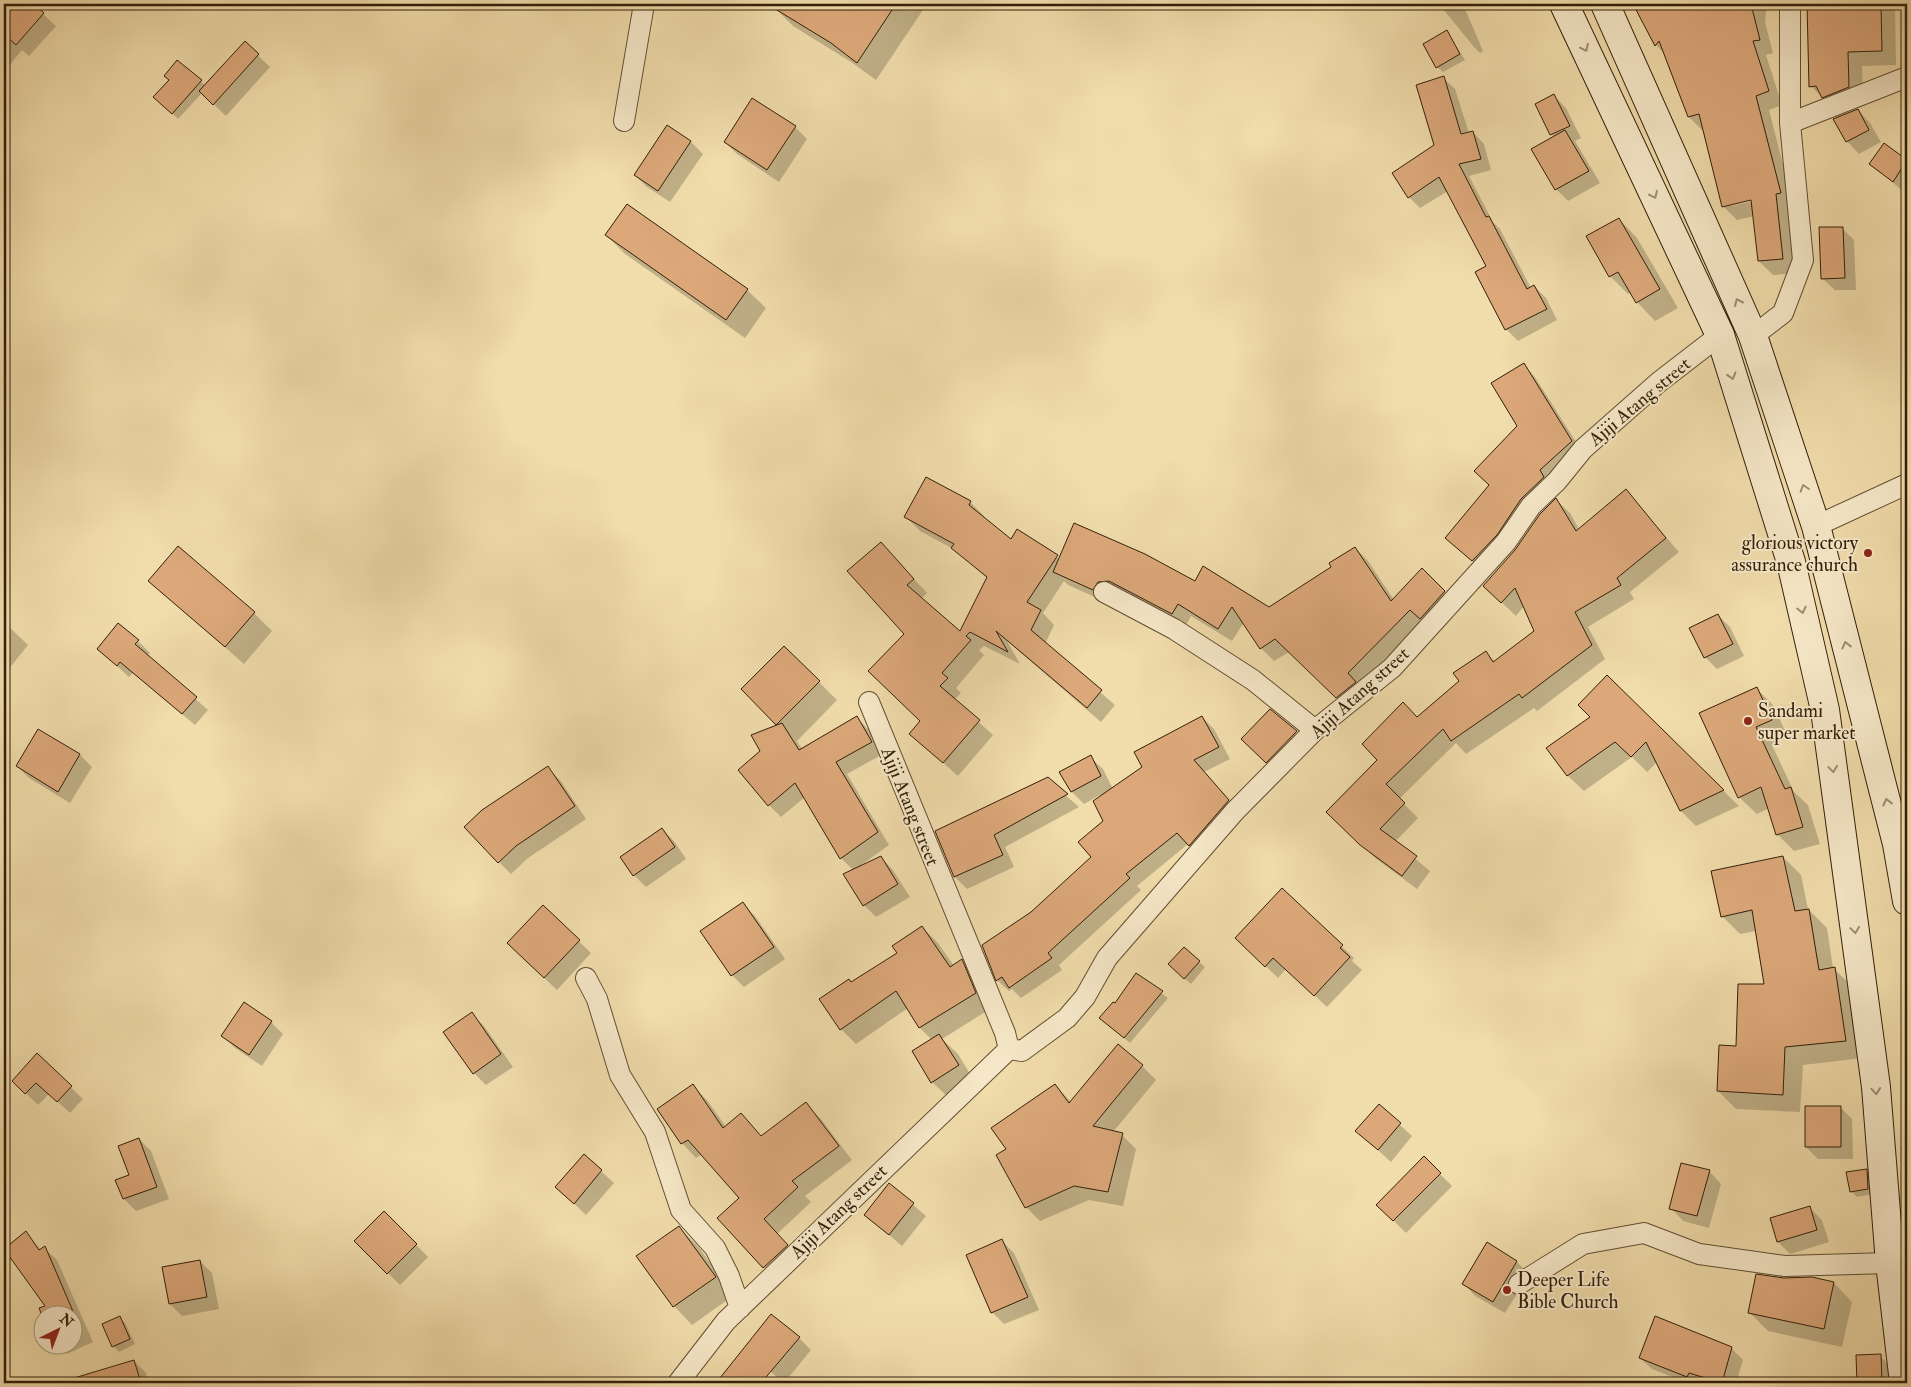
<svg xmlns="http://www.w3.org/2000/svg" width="1911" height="1387" font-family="'IM FELL Double Pica',serif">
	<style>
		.shadow { fill: #0003; fill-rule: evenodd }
		.building { fill: #dca87a; stroke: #311f09 }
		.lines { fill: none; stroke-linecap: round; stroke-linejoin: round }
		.street-casing { stroke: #614e32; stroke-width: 22 }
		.secondary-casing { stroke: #311f09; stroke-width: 30 }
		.street { stroke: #f6e8c8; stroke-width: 20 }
		.secondary { stroke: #f6e8c8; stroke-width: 28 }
		.oneway { stroke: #9d8e72 }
		.poi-dot { fill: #8f2418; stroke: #f6e8c8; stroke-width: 2 }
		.labels { text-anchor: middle; stroke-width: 4; stroke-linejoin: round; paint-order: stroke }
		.street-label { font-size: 19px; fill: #311f09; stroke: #f6e8c8 }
		.poi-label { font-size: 19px; fill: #311f09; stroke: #f6e8c8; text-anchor: start }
	</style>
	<rect width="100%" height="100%" fill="#f1dcab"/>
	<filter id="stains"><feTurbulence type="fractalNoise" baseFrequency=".004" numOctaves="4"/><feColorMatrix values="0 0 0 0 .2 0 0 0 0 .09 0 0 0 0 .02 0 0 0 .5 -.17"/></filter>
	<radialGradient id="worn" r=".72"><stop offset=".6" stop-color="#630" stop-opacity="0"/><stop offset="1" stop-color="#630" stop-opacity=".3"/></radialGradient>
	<!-- shadow -->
	<path class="shadow" d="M4,4h28l24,22 -27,30 -7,-6 -18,22z
		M777,4h150l-51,76 -25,-18 -58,-36 -19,-19z
		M1439,4h24l20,47 -3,2 -6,-6z
		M1634,4h133l-2,18 8,31 -7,2 16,50 -13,5 25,97 2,66 -23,2 -14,-14 -5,-45 -17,4 -14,-14 -20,-75 -14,-14 -23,-62 -10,-10zM1757,197l1,3 -27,6v-3z
		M1808,4h87l1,61 -34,1 1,35 -38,-1 -14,-14z
		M1447,32l18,28 -22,12 -6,-5z
		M245,43l25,24 -44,49 -24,-23 -24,26 -17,-16 17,-41 28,24z
		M1443,78l12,11 14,44 4,-1 11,12 7,26 -22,6 24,46 7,7 31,59 3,-2 12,12 11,22 -39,21 -12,-12 -18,-62 -40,-76 -28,17 -11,-11 27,-52z
		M1554,96l12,12 15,30 -6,3 25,42 -32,18 -12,-12 -2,-51 -18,-33z
		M1858,110l12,13 11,19 -22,12 -12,-13z
		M667,127l24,15 12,12 -33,48 -23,-15 -12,-12z
		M795,127l12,12 -28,43 -42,-28 -12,-12z
		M1885,145l22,17v29l-2,2 -35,-30z
		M1619,219l18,19 41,70 -23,13 -18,-19 -5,-10 -4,2 -18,-18z
		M1842,228l12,12 2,50h-21l-13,-12z
		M606,235l141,55 19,18 -21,30 -120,-84z
		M1523,365l12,12 48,76 -98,119 -38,-34 44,-52 28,-60z
		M1626,491l53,61 -49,40 4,7 -46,28 17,32 -68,52 -3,-3 -68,46 -10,-11 -57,56 19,19 -23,24 35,29 -13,18 -42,-31 -47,-46 89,-94 43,-37 25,-29 10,10 40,-31 -11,-25 -8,10 -18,-17 18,-48 40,-51 14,13 9,16z
		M970,502l14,14 -1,2 28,22 49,19 135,24 74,26 64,-42 22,-19 13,13 26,39 28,-30 36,35 -108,105 -61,-58 -15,9 -13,-13 -17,-26 -12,19 -41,-25 -6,11 -79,-25 -38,-17 -4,-4 -21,32 11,12 -9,19 70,61 -14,17 -94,-81 13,23 -36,-18 -5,4 5,5 -28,33 5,5 -7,7 39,35 -35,41 -47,-42 11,-13 -17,-87 -24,-91 46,50 -6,6 40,34 27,-54 -33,-29 -35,-19 -14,-14z
		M150,581l104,32 18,18 -28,33z
		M1718,615l12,12 14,29 -27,13 -12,-12z
		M4,622l24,23 -24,30z
		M138,641l12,12 -3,3 61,54 -13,15 -62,-52 -4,4 -31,-28z
		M784,648l53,52 -40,41 5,8 55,-31 12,12 14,24 -36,20 42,71 -29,21 21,-9 12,13 17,27 -34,20 -12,-12 -11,-35 -12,-12 -36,-61 -24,20 -12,-12 -7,-54 17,-25 -36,-37z
		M1607,677l132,129 -43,20 -15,-15 -24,-49 -10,10 -15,-15 -48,34 -16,-15 -20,-28 43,-31z
		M1756,688l17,17 15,32 -16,8 22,47 14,13 12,39 -26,7 -17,-17 -8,-26 -12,6 -18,-17z
		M1270,711l38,33 -29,30 -24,-23z
		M1202,717l12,12 16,30 -26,13 36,41 -39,44 -13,-13 -51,42 4,4 -82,75 3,5 -41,28 -9,-9 -3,2 -12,-11 35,-67 61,-56 12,-35 -5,-27 -16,9 -12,-12 -11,-20 29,-15 13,12 10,20 30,-22z
		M39,731l41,24 12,12 -22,36 -41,-25 -12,-12z
		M547,768l13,12 26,39 -58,39 -17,16 -12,-12z
		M1047,779l32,28 -74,40 9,20 -47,22 -12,-12 -19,-46z
		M662,829l12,12 12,18 -40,28 -12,-12z
		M1783,857l18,18 7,34 19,19 6,40 19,18 11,72 -60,7 -3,47 -64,-3 -18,-18 47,-105 -9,-55 -16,3 -18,-18z
		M1282,890l72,68 -2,3 10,9 -35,37 -41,-38 -8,9 -29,-28z
		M743,904l12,12 30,43 -41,28 -12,-12z
		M543,907l48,46 -34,37 -37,-35z
		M922,927l16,16 16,23 8,-5 15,15 13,33 -48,30 16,15 18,30 -25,16 -19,-18v-42l-12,-12 -12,-20 -52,36 -15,-15 11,-46 47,-29z
		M1199,962l6,5 -14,17 -16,-14z
		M1136,974l32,24 -38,45 -23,-20 8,-18z
		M472,1014l12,12 29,41 -27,18 -12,-12z
		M271,1022l12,12 -21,32 -27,-18 -12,-12z
		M38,1055l45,44 -13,14 -21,-19 -11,11 -25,-24z
		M1142,1066l14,14 -43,52 9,3 14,14 -13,57 -34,-6 -49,21 -14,-14 29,-122 16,17z
		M693,1086l14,14 19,27 15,-13 21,23 44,-33 14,14 32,42 -47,36 6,6 -34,32 24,26 -23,21 -14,-14 -24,-69 -38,-44 -6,4 -14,-15 -23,-34z
		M1379,1106l33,30 -21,26 -34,-31z
		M1840,1107l12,12 1,40h-35l-12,-12z
		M139,1139l12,12 18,48 -33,12 -12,-12 -7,-18 14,-5z
		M584,1156l30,27 -28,32 -29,-28z
		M1424,1158l28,28 -46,47 -28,-28z
		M1866,1170l6,6 2,18 -17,3 -6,-6z
		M1709,1171l12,13 -12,44 -26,-7 -12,-13z
		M890,1185l36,31 -24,30 -36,-31z
		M1810,1208l12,12 7,22 -39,12 -12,-12z
		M384,1212l44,45 -28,28 -44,-44z
		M679,1228l19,18 35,50 -41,29 -18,-19z
		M25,1233l16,17 3,-2 13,12 36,82 -26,12 -9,-10h14v-30h-29l-2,-5 5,-3 -42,-58z
		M1002,1241l12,12 25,57 -35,14 -12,-12z
		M200,1261l12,12 7,36 -37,7 -12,-12z
		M1517,1262l12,12 -24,39 -30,-17 -12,-13z
		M1812,1278l22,5 18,19 -10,45 -74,-16 -19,-19 34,-33z
		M119,1317l6,6 10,21 -16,8 -6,-6z
		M799,1338l12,12 -27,33 -27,-23z
		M1731,1348l12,12 -7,23h-48l-36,-14 -12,-11z
		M1857,1356h23l12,12 1,15h-35z
		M134,1361l12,12 3,10h-57l-2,-8z"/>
	<!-- building -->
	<path class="building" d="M4,4h30l10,9 -28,32 -12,-11z
		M767,4h129l-39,59 -26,-20z
		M1633,4h118l9,36 -7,1 16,50 -13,5 25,97 -5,1 7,65 -25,2 -7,-61 -29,7 -23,-93 -11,3 -29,-76 -4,5z
		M1807,4h74l1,47 -34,1 1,35 -27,11 -6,-12 -7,1z
		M1447,30l13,24 -24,14 -13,-24z
		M245,41l14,13 -46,51 -14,-14z
		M177,60l25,20 -30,34 -19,-17 16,-17 -5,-4z
		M1444,76l17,58 12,-3 8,28 -22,5 27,53 3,-1 38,73 7,-4 13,24 -42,21 -30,-58 11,-6 -47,-89 -31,21 -16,-25 42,-28 -18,-60z
		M1554,94l16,32 -20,9 -15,-31z
		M752,98l44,28 -29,44 -43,-28z
		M1858,109l11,21 -23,12 -13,-23z
		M667,125l24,16 -33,50 -24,-16z
		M1565,130l24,41 -34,19 -24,-41z
		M1884,143l23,17 -14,22 -24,-18z
		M627,204l121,85 -22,31 -121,-85z
		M1619,218l41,71 -24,14 -18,-31 -9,5 -23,-41z
		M1819,227h24l2,51 -24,1z
		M1524,363l48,78 -32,29 4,7 -23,22 -24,36 -25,26 -27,-23 44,-53 -15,-14 43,-45 -26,-43z
		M926,477l45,24 -2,4 42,34 6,-10 41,26 -31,47 14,8 -10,20 71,60 -15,18 -91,-77 12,21 -38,-20 -4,4 5,4 -29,33 6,5 -8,8 40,34 -37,43 -34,-29 11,-13 -52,-50 36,-37 -57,-63 34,-29 33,37 -7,6 53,46 27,-54 -36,-29 3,-4 -50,-27z
		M1626,489l40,49 -49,40 4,7 -46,27 17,33 -70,53 -3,-4 -68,47 -8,-12 -57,55 19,19 -25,26 37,27 -15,20 -42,-31 -34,-33 51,-52 -15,-16 41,-42 14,15 42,-36 -6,-8 33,-22 7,11 41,-31 -19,-43 -14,15 -18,-17 32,-36 25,-36 16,-16 20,33z
		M1074,523l71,31 50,27 8,-15 66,41 62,-40 -2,-4 26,-16 36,54 31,-33 23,23 -25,28 -10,-9 -62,63 8,9 -20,16 -61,-59 -15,10 -28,-42 -14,22 -40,-25 -6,10 -63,-33 -11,1 -5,8 -40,-18z
		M178,546l77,66 -30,35 -77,-66z
		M1718,614l15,30 -29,14 -15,-30z
		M118,623l21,17 -4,4 62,53 -15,17 -62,-52 -3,4 -20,-17z
		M784,646l36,35 -44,44 -35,-36z
		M1607,675l54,53 63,62 -44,21 -34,-69 -15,15 -16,-15 -48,34 -21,-28 44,-31 -12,-12z
		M1757,687l15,33 -16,7 29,62 6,-2 12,40 -27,8 -15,-48 -23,11 -39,-85z
		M1270,709l27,22 -31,32 -25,-24z
		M857,716l15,26 -36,20 42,70 -38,27 -45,-76 -27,23 -30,-36 22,-19 -9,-16 31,-12 17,27z
		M1202,716l17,31 -25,13 35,40 -40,46 -12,-13 -51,41 4,4 -82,75 4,5 -43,30 -7,-11 -6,4 -14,-36 49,-33 60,-55 -13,-15 25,-21 -10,-20 49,-34 -8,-15z
		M38,729l42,25 -22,38 -42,-26z
		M1091,755l10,21 -30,16 -12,-20z
		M548,766l27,40 -59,40 -18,17 -34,-36 18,-17z
		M1048,777l20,17 -74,41 9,20 -49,22 -19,-46z
		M662,828l13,19 -42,29 -13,-19z
		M881,856l17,28 -35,22 -20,-32z
		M1783,856l12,55 14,-2 10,61 16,-3 11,74 -61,6 -2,48 -66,-4 2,-46 17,1 2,-62h26l-12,-74 -31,7 -10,-46z
		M1282,888l61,57 -3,3 10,9 -36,39 -41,-38 -8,9 -30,-29z
		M743,902l31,45 -43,29 -31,-45z
		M543,905l37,35 -36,38 -37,-35z
		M922,926l28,41 12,-8 14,34 -57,35 -23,-37 -56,39 -21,-31 30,-20 2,3 46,-29 -5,-7z
		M1184,947l16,14 -16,18 -16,-15z
		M1136,973l27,18 -39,47 -25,-20 14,-16 2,1z
		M244,1002l28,19 -23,34 -28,-19z
		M472,1012l29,42 -28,20 -30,-42z
		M939,1034l20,31 -28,18 -19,-32z
		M1118,1044l25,21 -50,61 30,7 -15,59 -34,-6 -49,22 -29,-53 10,-6 -15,-21 64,-44 14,19z
		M37,1053l35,33 -15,16 -21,-19 -11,11 -13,-13z
		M693,1084l30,44 18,-15 20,23 45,-34 33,44 -47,35 6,6 -34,32 24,26 -25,23 -46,-50 22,-20 -51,-58 -7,4 -24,-35z
		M1379,1104l22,19 -23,27 -23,-19z
		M1805,1106h36v41h-36z
		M139,1138l18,49 -34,12 -8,-19 14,-5 -11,-29z
		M584,1154l18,16 -28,34 -19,-17z
		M1424,1156l17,17 -48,48 -17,-16z
		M1681,1163l29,7 -13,46 -28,-7z
		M1867,1169l1,20 -18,3 -4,-20z
		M889,1183l25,20 -25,32 -25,-20z
		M1810,1206l7,24 -40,12 -7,-24z
		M384,1211l33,33 -30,30 -33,-33z
		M679,1226l37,51 -43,30 -37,-51z
		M26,1231l13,19 6,-4 36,84 -9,4v-20h-30v2l-3,-8 6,-2 -41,-57z
		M1002,1239l26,58 -37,16 -25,-58z
		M1487,1242l30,19 -24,41 -31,-18z
		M200,1260l7,37 -38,7 -7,-37z
		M1756,1274l28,4 28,-1 22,5 -10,47 -76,-16z
		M771,1314l29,23 -39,46h-45z
		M120,1316l10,23 -18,8 -10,-23z
		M1655,1316l77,31 -10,36 -33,-10 -2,4 -48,-19z
		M1881,1354l1,29h-25l-1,-28z
		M134,1360l7,23h-66l-1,-5z"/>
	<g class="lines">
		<defs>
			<path id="street" d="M624,121l20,-117
				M1790,123l117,-46
				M1753,336l30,-23 20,-53 -13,-137v-119
				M1816,526l91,-42
				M1104,592l70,37 79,51 62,50
				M869,702l136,331 4,16
				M586,978l11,21 23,76 35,57 26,78 34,38 14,28 11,32
				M1519,1284l64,-40 61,-11 55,21 86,12 105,-3
				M678,1383l48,-62 283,-272 13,2 45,-33 18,-21 22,-39 128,-147 80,-81 77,-62 114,-126 25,-36 26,-25 26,-32 76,-67 61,-47"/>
			<path id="secondary" d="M1564,4l156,331 71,227 34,148 51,377 14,176 14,120
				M1605,4l148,332 63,190 81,318 10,57"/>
		</defs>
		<!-- street casing -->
		<use href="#street" class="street-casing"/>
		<!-- secondary casing -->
		<use href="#secondary" class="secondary-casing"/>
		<!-- street -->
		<use href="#street" class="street"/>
		<!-- secondary -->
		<use href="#secondary" class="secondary"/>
	</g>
	<!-- one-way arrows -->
	<defs><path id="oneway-chevron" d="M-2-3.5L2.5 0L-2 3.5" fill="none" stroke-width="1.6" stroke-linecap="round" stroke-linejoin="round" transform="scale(1.25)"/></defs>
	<g class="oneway">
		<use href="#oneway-chevron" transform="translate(1585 48) rotate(65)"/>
		<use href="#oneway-chevron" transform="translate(1654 195) rotate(65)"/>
		<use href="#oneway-chevron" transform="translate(1738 302) rotate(-114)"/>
		<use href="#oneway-chevron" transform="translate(1732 376) rotate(73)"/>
		<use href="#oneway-chevron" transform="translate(1804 488) rotate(-108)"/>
		<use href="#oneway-chevron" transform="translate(1802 610) rotate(77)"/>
		<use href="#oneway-chevron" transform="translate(1846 645) rotate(-104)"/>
		<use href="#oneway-chevron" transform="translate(1833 769) rotate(82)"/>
		<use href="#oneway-chevron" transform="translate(1887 802) rotate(-104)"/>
		<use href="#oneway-chevron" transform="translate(1855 930) rotate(82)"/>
		<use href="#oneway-chevron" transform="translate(1876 1091) rotate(85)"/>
	</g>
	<!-- markers -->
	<g class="poi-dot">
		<circle cx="1868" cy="553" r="5"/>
		<circle cx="1748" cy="721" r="5"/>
		<circle cx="1507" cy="1290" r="5"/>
	</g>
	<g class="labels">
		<!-- street labels -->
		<g class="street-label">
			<text transform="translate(1639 401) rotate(-40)" y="7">Ajiji Atang street</text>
			<text transform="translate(1359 692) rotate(-42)" y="7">Ajiji Atang street</text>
			<text transform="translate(911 806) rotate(68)" y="7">Ajiji Atang street</text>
			<text transform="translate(838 1211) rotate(-44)" y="7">Ajiji Atang street</text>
		</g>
		<!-- poi labels -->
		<g class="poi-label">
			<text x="1858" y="549" text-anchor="end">glorious victory<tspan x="1858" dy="22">assurance church</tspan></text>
			<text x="1758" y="717">Sandami<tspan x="1758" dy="22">super market</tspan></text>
			<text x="1517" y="1286">Deeper Life<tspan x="1517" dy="22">Bible Church</tspan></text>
		</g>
	</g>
	<!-- margin -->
	<rect width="1911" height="1387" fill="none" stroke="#f1dcab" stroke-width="20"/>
	<rect x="5" y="5" width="1901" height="1377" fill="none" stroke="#311f09" stroke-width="2.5"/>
	<rect x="10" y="10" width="1891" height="1367" fill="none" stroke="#311f09"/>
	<!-- north arrow -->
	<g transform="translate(58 1330) rotate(42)"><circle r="24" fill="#f6e8c8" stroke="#a7987c"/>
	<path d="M0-4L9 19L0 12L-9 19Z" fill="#8f2418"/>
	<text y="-8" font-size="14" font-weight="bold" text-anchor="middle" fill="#311f09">N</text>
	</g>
	<rect width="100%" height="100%" filter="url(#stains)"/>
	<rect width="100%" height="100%" fill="url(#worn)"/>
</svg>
